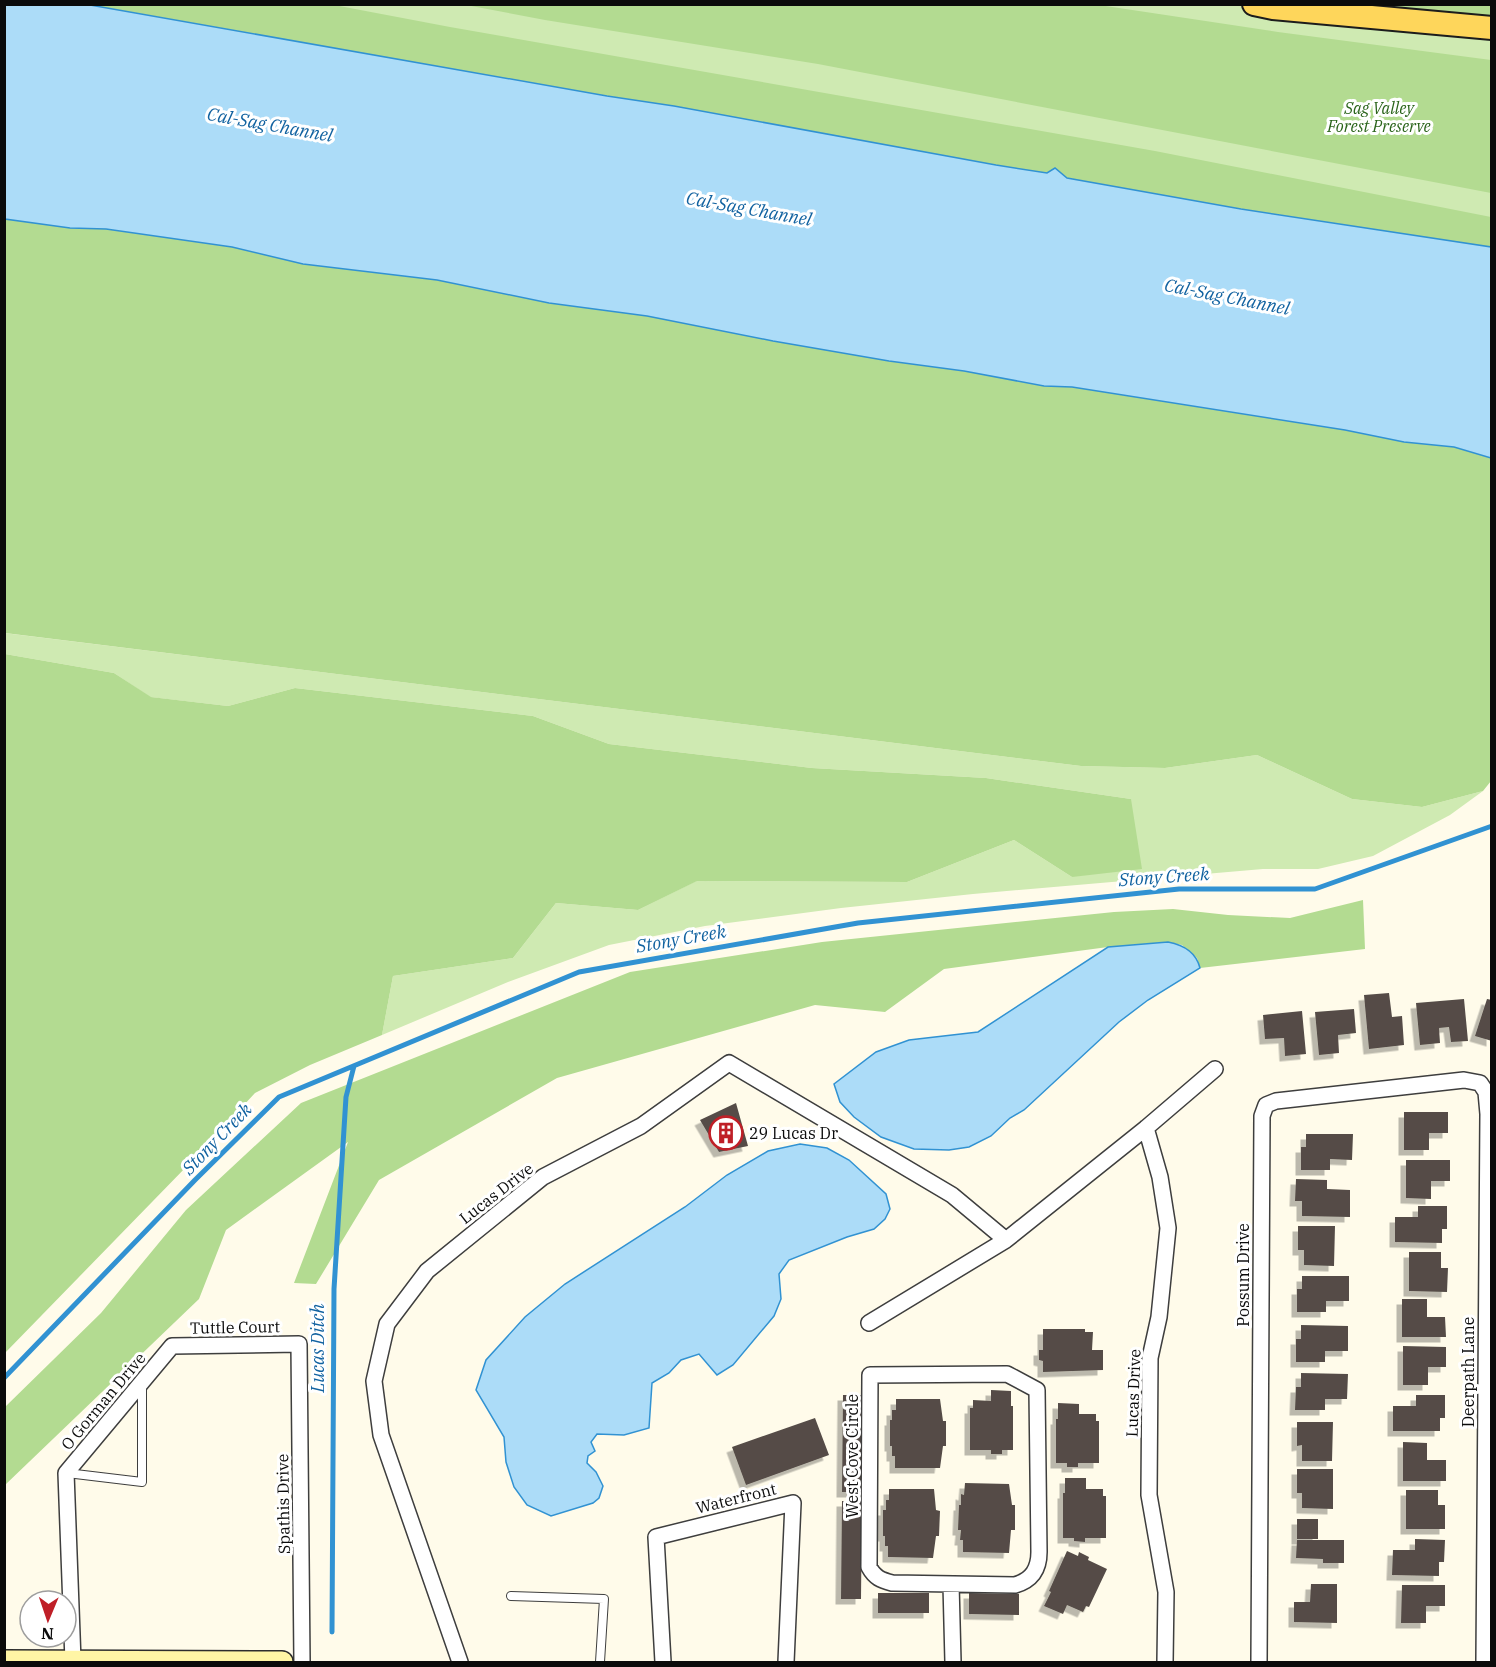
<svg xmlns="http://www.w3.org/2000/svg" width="1496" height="1667" font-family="'IBM Plex Serif',serif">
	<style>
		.green { fill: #cfeab2 }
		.forest { fill: #b3db91 }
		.water { fill: #acdcf8; stroke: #3192d2; stroke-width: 1.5 }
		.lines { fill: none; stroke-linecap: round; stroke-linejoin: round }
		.stream { stroke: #3192d2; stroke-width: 5 }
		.building { fill: #544c47; filter: url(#shadow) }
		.lane-casing { stroke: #3e3e3e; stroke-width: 10 }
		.street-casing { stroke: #3e3e3e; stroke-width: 18 }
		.secondary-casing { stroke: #2d2d2d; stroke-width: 24 }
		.primary-casing { stroke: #1c1c1c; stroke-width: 26 }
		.lane { stroke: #fff; stroke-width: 8 }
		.street { stroke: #fff; stroke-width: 15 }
		.secondary { stroke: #fff5a5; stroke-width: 21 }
		.primary { stroke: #fed65b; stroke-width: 22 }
		.labels { text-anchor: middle; stroke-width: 6; stroke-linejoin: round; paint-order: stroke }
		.park-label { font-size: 16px; font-style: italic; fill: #2a641a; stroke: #fff }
		.poi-label { font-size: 16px; fill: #0b0b0b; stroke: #fff; text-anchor: start }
		.street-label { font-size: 16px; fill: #0b0b0b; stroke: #fff }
		.water-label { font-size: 18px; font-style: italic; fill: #1162a0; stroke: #fff }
	</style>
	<defs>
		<filter id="shadow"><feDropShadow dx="-5.5" dy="5.5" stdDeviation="0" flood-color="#0004"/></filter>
	</defs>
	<rect width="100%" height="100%" fill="#fffbea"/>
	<!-- green -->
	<path class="green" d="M90,5h1401v242l-884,-151z
		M4,633l1077,133 84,2 92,-13 95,44 70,8 61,-16 -33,24 -77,41 -55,13h-55l-290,25 -132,14 -136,18 -96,19 -101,37 -126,53 11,-59 120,-18 43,-55 82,7 58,-29 211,1 107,-42 58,37 59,-78 -145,-21 -174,-10 -203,-24 -76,-28 -238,-28 -67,18 -78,-9 -36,-24 -109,-19z"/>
	<!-- forest -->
	<path class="forest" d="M91,5h243l116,22 705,124 336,66v30l-250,-38 -174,-31 -12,-10 -8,6 -51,-9 -322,-59 -67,-10z
		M466,5h633l179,27 213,28v133l-673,-129 -273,-44z
		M1384,5h107v12z
		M5,219l65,9 36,1 126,18 71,17 134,16 112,23 98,13 242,45 75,10 80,15 28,1 273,43 59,12 50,5 37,11v323l-8,10 -61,16 -70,-8 -95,-44 -92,13 -84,-2 -1076,-133z
		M5,654l109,19 37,24 77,9 67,-18 238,28 76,28 203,24 174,10 145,21 11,70 -70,8 -58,-37 -107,42 -210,-1 -59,29 -82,-7 -43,55 -120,18 -11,59 -72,30 -55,28 -66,71 -184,189z
		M1363,900l2,49 -165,19 -3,-10 -15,-13 -14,-3 -60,5 -164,22 -59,43 -70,-7 -258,73 -178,102 -63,104 -22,-1 54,-141 -122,88 -27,69 -194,186v-78l96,-94 85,-103 115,-107 329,-131 192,-30 292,-30 59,-3 55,6 62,3z"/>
	<!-- water -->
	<path class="water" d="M5,4l85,1 517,91 67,10 322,59 51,8 8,-5 12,10 174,31 250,38v211l-37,-11 -50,-5 -59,-12 -273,-43 -28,-1 -80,-15 -75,-10 -116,-20 -126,-25 -98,-13 -112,-23 -134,-16 -71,-17 -126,-18 -36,-1 -65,-9z
		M1168,942c16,3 28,10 32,26l-52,32 -29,22 -95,88 -14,8 -19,18 -22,11 -20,3 -35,-1 -33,-12 -27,-20 -14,-15 -6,-18 42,-32 33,-12 69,-8 130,-85z
		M800,1144l27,4 22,12 37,34 4,15 -5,10 -11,10 -27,8 -58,23 -10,14 2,25 -7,17 -41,49 -16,10 -18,-21 -18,6 -12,13 -17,10 -3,45 -25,7 -27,-1 -6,8 4,9 -7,5 -1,7 9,9 7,14 -4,12 -6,5 -42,13 -24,-11 -13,-18 -8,-25 -2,-25 -28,-47 10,-30 39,-43 40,-33 120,-77 42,-32 41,-24z"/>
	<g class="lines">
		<!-- stream -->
		<path class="stream" d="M4,1378l191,-198 84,-83 300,-125 279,-49 321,-34h136l177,-63
			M332,1632l2,-343 12,-192 8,-31"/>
	</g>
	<!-- building -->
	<path class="building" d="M1389,993l3,24 10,-1 2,29 -35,4 -5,-54z
		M1464,999l4,42 -17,1 -2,-15 -10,1 1,15 -20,2 -4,-42z
		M1487,999l5,1v41l-17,-5z
		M1354,1009l2,24 -18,2 1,18 -20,2 -4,-43z
		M1302,1011l4,43 -21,2 -1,-18 -19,1 -2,-24z
		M736,1103l12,43 -29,6 -19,-32z
		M1404,1112h44v21h-19v17h-25z
		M1306,1134h47l-1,26 -22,-1v11h-29v-23h5z
		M1406,1160h44v21h-19v18l-25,-1z
		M1296,1179l31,1v9l23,1v27l-48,-1v-15h-7z
		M1418,1206h29v23h-5v14l-47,-1v-25h23z
		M1298,1226h37l-1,40 -30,-1v-15h-6z
		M1409,1252h32v16h7l-1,24 -38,-1z
		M1302,1276h47v25h-23v11h-29v-23h5z
		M1402,1299h25v18h18l1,20h-44z
		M1301,1325l47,1v25h-23v11h-29v-23h5z
		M1043,1329h42v3h8l-1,18h11v20l-60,2v-11l-4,-1v-10h4z
		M1403,1346l43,1v20h-18v18h-25z
		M1301,1373l47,1 -1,25h-22v11h-30l1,-23h5z
		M991,1390l20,1v15h2v44h-11v4h-11v-4h-21v-42h3v-8l18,1z
		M843,1395h20l-1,97h-20z
		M1416,1395h29v23h-5v13h-47v-25h23z
		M896,1399h44l3,22h3v25h-3l-3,22h-45v-12h-3v-10h-2v-26h2v-10h4z
		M1058,1403l21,1v10h17v7h3v42h-21v4h-11v-4h-11v-44h2z
		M815,1418l14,37 -83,30 -14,-38z
		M1297,1422h36l-1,39h-30v-16l-5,1z
		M1403,1442l24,1v17h19v21h-43z
		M1297,1469h36v40l-31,-1v-15h-5z
		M1065,1478h21v11h17v7h3v42h-21v4l-11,-1v-3h-11v-45h2z
		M965,1483l44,1 3,21h3v25h-4l-2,23 -46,-1v-12h-3l1,-10h-3l1,-25h2v-11l3,1z
		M889,1489h45l2,21 4,1 -1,25h-3l-3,22 -45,-1v-11h-3v-10h-2v-26h3v-10h3z
		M1406,1490h32v15h7v24h-39z
		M842,1501h20l-1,98h-20z
		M1297,1519h21v20h-21z
		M1415,1539l30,1 -1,22h-5v14l-47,-1 1,-25h22z
		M1297,1540h47v23h-21v-4l-27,-1z
		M1067,1551l11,5 1,-4 10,5 -1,3 19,9 -18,38 -3,-1 -3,6 -16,-7 -4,9 -19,-8 7,-14 -2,-1z
		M1311,1584h26v39l-43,-1v-20h16z
		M1402,1585h43v21h-19v17h-25z
		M878,1593h51v20h-51z
		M969,1593l50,1v21l-50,-1z"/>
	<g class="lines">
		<defs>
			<path id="lane" d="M67,1473l75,9v-98
				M511,1596l93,3 -4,63"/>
			<path id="street" d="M1146,1128l14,49 8,51 -9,89 -9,41 -1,137 17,97 -1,70
				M869,1323l137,-83 140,-112 69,-59
				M1007,1374l30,16 2,162c0,17 -7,28 -24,33l-123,-2c-11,-3 -17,-5 -23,-16l1,-192z
				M951,1584l2,78
				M73,1661l-7,-188 106,-127 127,-2 3,318
				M460,1662l-79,-227 -7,-54 13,-57 40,-53 116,-94 98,-51 88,-63 223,132 54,45
				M663,1662l-7,-125 137,-34 -7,159
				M1259,1662l3,-546 4,-11 10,-4 188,-21 16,3 6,9 2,22 -4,548"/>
			<path id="secondary" d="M4,1661l278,1"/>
			<path id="primary" d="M1254,4l19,4 219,20"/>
		</defs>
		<!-- lane casing -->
		<use href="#lane" class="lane-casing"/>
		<!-- street casing -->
		<use href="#street" class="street-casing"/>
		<!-- secondary casing -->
		<use href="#secondary" class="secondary-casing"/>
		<!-- primary casing -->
		<use href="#primary" class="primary-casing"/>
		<!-- lane -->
		<use href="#lane" class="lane"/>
		<!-- street -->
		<use href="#street" class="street"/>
		<!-- secondary -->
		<use href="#secondary" class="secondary"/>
		<!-- primary -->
		<use href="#primary" class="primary"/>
	</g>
	<!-- icons -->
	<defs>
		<symbol id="building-ring" viewBox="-11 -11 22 22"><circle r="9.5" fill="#fff" stroke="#bf1f27" stroke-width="1.5"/><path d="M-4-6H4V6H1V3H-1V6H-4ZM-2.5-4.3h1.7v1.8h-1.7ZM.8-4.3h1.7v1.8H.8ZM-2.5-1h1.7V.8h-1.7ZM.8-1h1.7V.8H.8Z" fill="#bf1f27"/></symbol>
	</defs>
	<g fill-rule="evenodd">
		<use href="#building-ring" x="707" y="1114" width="38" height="38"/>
	</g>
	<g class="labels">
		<!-- park labels -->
		<g class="park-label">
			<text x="1379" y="114">Sag Valley<tspan x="1379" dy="18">Forest Preserve</tspan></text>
		</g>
		<!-- poi labels -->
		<g class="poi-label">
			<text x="749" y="1139">29 Lucas Dr</text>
		</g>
		<!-- street labels -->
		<g class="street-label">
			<text transform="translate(496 1193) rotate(-38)" y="6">Lucas Drive</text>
			<text transform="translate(1243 1275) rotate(-90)" y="6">Possum Drive</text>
			<text transform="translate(235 1327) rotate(-1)" y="6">Tuttle Court</text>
			<text transform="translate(1468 1372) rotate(-90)" y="6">Deerpath Lane</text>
			<text transform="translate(1133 1393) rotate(-88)" y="6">Lucas Drive</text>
			<text transform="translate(103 1401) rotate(-50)" y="6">O Gorman Drive</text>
			<text transform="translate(852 1456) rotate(-90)" y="6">West Cove Circle</text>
			<text transform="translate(736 1498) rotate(-14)" y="6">Waterfront</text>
			<text transform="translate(283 1504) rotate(-91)" y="6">Spathis Drive</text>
		</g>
		<!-- water labels -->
		<g class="water-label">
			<text transform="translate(270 125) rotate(10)" y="6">Cal-Sag Channel</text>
			<text transform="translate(749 209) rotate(10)" y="6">Cal-Sag Channel</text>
			<text transform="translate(1227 297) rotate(11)" y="6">Cal-Sag Channel</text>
			<text transform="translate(1164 877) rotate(-4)" y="6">Stony Creek</text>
			<text transform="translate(681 939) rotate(-10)" y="6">Stony Creek</text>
			<text transform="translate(217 1139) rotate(-46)" y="6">Stony Creek</text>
			<text transform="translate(318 1348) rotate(-90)" y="6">Lucas Ditch</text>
		</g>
	</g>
	<!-- border -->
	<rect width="1496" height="1667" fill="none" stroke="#0b0b0b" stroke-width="12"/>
	<!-- north arrow -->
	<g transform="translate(48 1619) rotate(182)"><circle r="28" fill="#ffffff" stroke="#9d9d9d" stroke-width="1.5"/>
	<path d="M0-4.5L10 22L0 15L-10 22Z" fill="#bf1f27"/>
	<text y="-9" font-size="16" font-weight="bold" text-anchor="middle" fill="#0b0b0b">N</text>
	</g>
</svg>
